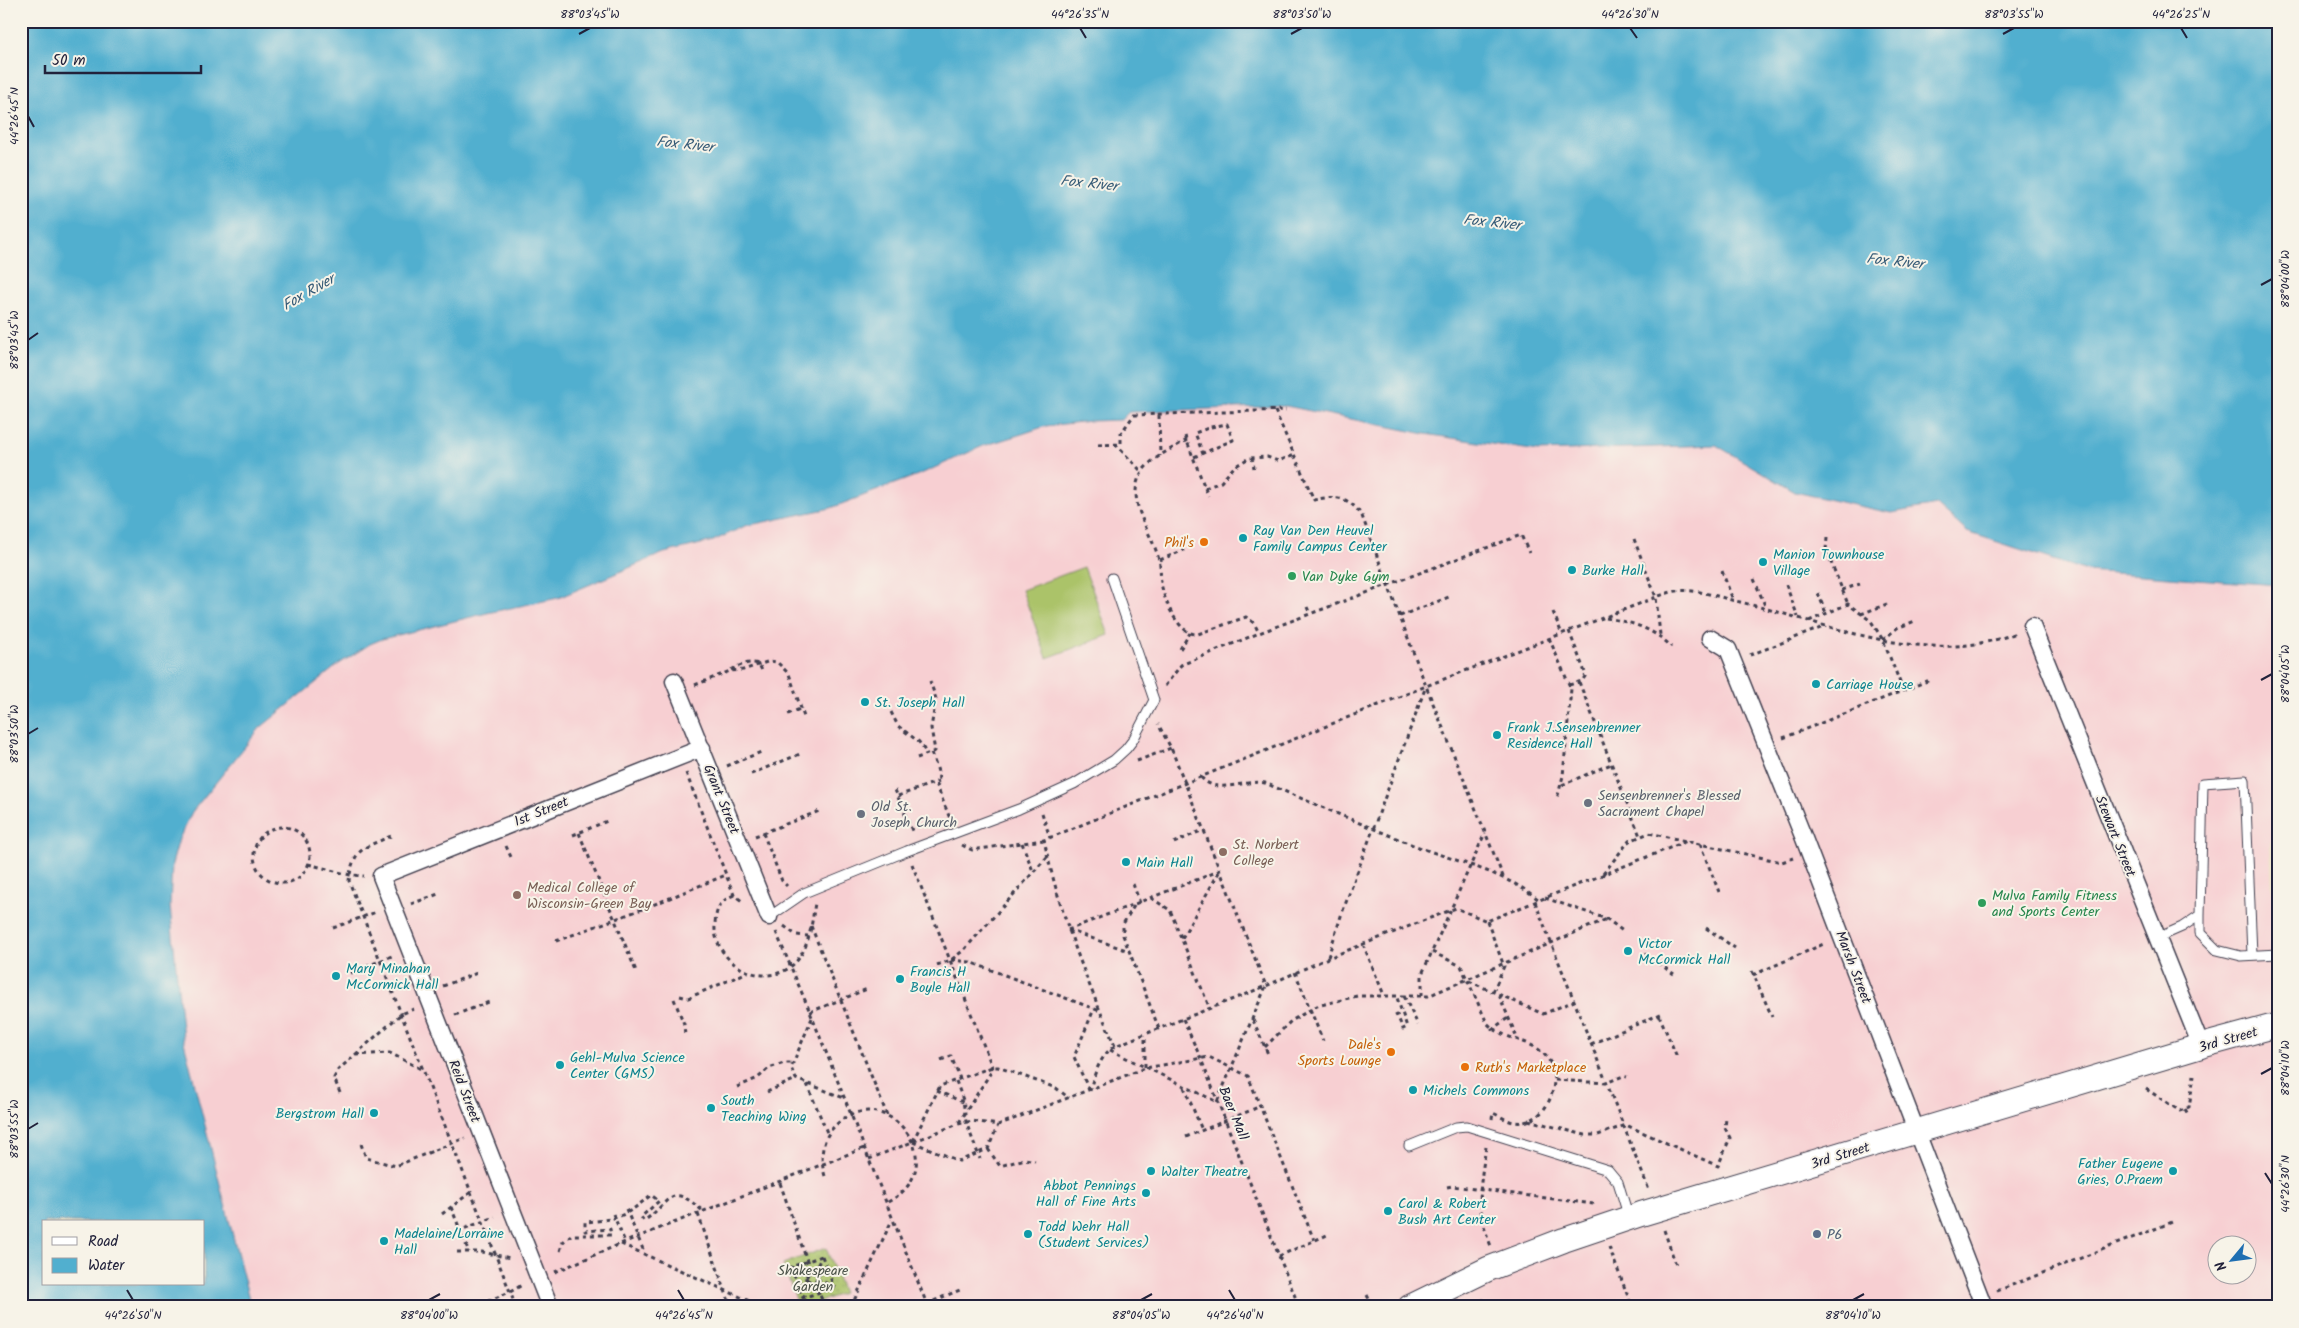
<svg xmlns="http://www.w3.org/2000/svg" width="2299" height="1328" font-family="Kalam,sans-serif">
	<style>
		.built { fill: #f7cfd2; fill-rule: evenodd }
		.grass { fill: url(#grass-dots); stroke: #667252 }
		.pitch { fill: #abc369; stroke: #667252 }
		.water { fill: #51afcf; stroke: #3a6885; fill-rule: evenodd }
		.pier { fill: #ebdfbc }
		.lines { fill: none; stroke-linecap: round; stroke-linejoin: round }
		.lane-casing { stroke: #403e4e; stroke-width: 11 }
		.street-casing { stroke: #403e4e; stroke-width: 19 }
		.secondary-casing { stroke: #403e4e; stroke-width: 26 }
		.path { stroke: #403e4e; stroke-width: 3; stroke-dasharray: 4 4; stroke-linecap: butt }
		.lane { stroke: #fff; stroke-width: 9 }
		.street { stroke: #fff; stroke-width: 16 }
		.secondary { stroke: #fff; stroke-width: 24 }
		.ticks { fill: none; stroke: #22223b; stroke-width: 2 }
		.culture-dot { fill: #0f9aa8; stroke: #f7f3e8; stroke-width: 2 }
		.food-dot { fill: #e8710a; stroke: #f7f3e8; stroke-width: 2 }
		.leisure-dot { fill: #2e9e5b; stroke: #f7f3e8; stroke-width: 2 }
		.worship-dot { fill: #6b7280; stroke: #f7f3e8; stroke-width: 2 }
		.education-dot { fill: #8d6e63; stroke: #f7f3e8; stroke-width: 2 }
		.service-dot { fill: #5c6f8a; stroke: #f7f3e8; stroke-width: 2 }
		.labels { text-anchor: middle; stroke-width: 4; stroke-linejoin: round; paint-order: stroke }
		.culture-label { font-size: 14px; fill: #0d838f; stroke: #f7f3e8; text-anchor: start }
		.food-label { font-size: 14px; fill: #c56008; stroke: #f7f3e8; text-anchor: end }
		.leisure-label { font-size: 14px; fill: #27864d; stroke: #f7f3e8; text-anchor: start }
		.worship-label { font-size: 14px; fill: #5b616d; stroke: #f7f3e8; text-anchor: start }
		.street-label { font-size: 14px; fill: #22223b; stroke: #f7f3e8 }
		.education-label { font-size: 14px; fill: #785e54; stroke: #f7f3e8; text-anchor: start }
		.service-label { font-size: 14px; fill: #4e5e75; stroke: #f7f3e8; text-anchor: start }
		.park-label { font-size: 14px; fill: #4b5249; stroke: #f7f3e8 }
		.water-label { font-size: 15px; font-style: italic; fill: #355a76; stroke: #f7f3e8 }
		.neatline { fill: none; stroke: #22223b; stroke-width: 2 }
		.ticks-label { font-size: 12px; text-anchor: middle; fill: #22223b }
	</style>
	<defs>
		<pattern id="grass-dots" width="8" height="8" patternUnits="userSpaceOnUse" patternTransform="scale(1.25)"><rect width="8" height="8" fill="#abc369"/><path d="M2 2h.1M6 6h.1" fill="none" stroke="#93a75c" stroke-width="1.8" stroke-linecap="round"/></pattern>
	</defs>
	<rect width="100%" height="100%" fill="#f7f3e8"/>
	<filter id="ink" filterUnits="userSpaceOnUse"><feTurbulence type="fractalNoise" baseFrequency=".02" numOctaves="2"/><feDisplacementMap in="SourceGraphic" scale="10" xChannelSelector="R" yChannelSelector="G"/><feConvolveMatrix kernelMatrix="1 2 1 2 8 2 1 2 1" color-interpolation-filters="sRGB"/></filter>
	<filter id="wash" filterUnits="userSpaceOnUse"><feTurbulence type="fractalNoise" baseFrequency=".0096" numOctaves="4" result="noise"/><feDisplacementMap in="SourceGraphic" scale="20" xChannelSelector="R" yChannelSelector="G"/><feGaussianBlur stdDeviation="1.12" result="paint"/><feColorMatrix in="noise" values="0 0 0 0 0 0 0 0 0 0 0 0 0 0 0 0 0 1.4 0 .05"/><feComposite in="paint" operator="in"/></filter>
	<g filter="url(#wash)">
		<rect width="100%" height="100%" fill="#ebdfbc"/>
		<!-- built -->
		<path class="built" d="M1286,406l139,28 113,17 178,-6 79,47 96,21 46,-8 30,27 120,39 191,14v255l-8,1 3,76h5v390h-2027l-68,-269 -13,-132 2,-42 7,-25 13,-27 68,-84 79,-64 31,-20 12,-5 105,-26 70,-15 107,-45 49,-12 32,-15 86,-18 92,-35 60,-27 39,-12 24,-8 44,-5 31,-1 8,-8zM2216,1246h30v30h-30z"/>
		<!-- grass -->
		<path class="grass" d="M826,1248l17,45 -37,14h-7l-16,-43z"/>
		<!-- pitch -->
		<path class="pitch" d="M1084,567l25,68 -62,23 -25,-68z"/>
		<!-- water -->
		<path class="water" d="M21,21h2257v564l-191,-14 -120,-39 -30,-27 -46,8 -96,-21 -79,-47 -178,6 -113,-17 -139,-28 -157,6 -8,8 -31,1 -44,5 -24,8 -39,12 -60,27 -92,35 -86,18 -32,15 -49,12 -106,45 -71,15 -105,26 -12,5 -31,20 -79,64 -68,84 -13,27 -7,25 -2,42 13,132 68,269h-230zM44,1222h160v62h-160z"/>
		<!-- pier -->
		<path class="pier" d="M21,1282l2,3 13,22h-15z"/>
	</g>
	<g filter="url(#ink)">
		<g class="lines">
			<defs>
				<path id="lane" d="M2200,915v18l17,17 24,6 37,-2
					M769,917l35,-24 103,-42 112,-42 55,-25 40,-24 12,-11 7,-9 21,-40 -42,-122
					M2157,938l25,-11 18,-12 3,-132 42,-3 7,175
					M1409,1146l47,-19 11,-1 141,44 10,12 11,36
					M1968,1307l13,-6"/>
				<path id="street" d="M2032,626l169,420
					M1710,638l18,11 75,187 181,471
					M674,681l95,236
					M550,1307l-169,-431 321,-128"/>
				<path id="secondary" d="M1410,1307l78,-38 76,-29 77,-26 560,-168 77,-21"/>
			</defs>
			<!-- lane casing -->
			<use href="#lane" class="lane-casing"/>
			<!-- street casing -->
			<use href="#street" class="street-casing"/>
			<!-- secondary casing -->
			<use href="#secondary" class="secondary-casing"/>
			<!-- path -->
			<path class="path" d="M1275,411l39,89c21,-5 35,-4 48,16l64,170 78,193
				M1159,415l1,41
				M1185,436l23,60
				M1187,440c-17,10 -43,21 -49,40 -9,27 15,55 21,80 2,7 1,15 2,22 2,16 17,54 37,52l48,-17 8,6 5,10
				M1115,444l27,28
				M1098,445l23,-1v-11l13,-18 152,-5
				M1194,457l39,-17 -6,-16 -16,3 -16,6 8,21
				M1252,457l2,11
				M1205,488l16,-6 13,-15 15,-9 18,-1 11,4 17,-6
				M1827,538l-1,12 22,54
				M1634,539l22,58 4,38
				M1160,560l24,-10
				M1722,571l11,29
				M1754,579l12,29
				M1786,585l12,32
				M1842,590l18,-6
				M1818,593l8,20
				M1307,607l3,7
				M1553,612l9,22
				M1861,614l26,-10
				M1400,616l49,-19
				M1606,618c26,4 46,10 66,29
				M1809,621l39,-17 23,17 12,19 20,50
				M1569,631l17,44 -4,6 -13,4
				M1549,638l22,51 -8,87 -6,23
				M1883,640l14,-12 18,-7
				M1180,649l10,-16
				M1750,655l76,-29
				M731,670c10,-5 17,-9 28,-6l4,9
				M1579,682l61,154
				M695,685l35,-14 13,-1 27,-9 7,1 12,12 15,43
				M1165,686l16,-21 78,-32 262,-98 8,18
				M891,712l7,14 21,16 8,12
				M788,714l14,-6
				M1783,738l147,-58
				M931,753c4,11 11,22 6,33l14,35
				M917,758l18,-7 -4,-23 5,-29 -6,-18
				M1137,761l34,-13
				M727,766l34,-14
				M686,773l48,122 8,6
				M751,774l49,-20
				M1201,777c15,19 43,2 64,6 52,22 103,44 156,65 38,14 87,26 118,52
				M1562,785l49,-21
				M895,790l18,43
				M898,796l41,-15
				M1042,813l8,25
				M254 855a28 28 0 1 1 56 0a28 28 0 1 1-56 0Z
				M579,833l57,138
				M763,833l19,48 5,5
				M573,835l37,-15
				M391,836c-27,12 -38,12 -42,45l167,426
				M755,836l67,-26
				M1022,843l11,28
				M1174,843l29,-13
				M1700,844l19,48
				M962,845l10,5 72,-10
				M506,846l5,11
				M308,864l42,11 14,1
				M912,864l81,205 -35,55
				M1603,874l26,-33 20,-8 133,29 11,-4
				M1133,884l7,19
				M734,895c-14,6 -18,13 -19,29 -3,42 57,71 84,34 11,-15 13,-37 16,-55
				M1151,898l19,12 40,99
				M1545,898l62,21 17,13
				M1535,902l114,288
				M411,904l30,-11
				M1134,906l-11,18v11l36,94
				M1487,921l17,45 -11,26
				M784,926l12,9 12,1
				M811,926l76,189
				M333,928l43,-16
				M1706,928l29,20
				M1068,930l151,-59
				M1068,930l61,21
				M776,932l34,80 118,295
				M1182,938l37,-66
				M556,941l89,-33 81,-33
				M1363,944l21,51
				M1432,952l29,14 26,57c18,19 47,15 61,36 16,23 -2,68 -34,63 -7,-1 -14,-6 -21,-9l-1,6
				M1645,954l29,20
				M1328,957l13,-41 85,-230
				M951,960l19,2 130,49
				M937,965l14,-5 13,-10 83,-93
				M1752,971l20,46
				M1295,972l28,69
				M351,973l43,-18
				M1753,975l73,-32
				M1469,981l74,33 31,-13
				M443,986l34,-13
				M1499,995l19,45
				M680,996l8,2 60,-26
				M1404,996l14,29
				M1422,996v-22l63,-141
				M674,999l10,25 1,12
				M810,1012l57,-23
				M455,1015l34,-13
				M1659,1015l18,42
				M1395,1016l2,-1 6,14 4,-2 -11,-32
				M812,1018l-21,50 5,11 48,19
				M1183,1019l18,40 95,240
				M1253,1020l15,34
				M1491,1030l17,-12
				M1591,1044l72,-31
				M1115,1046c-29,-67 -56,-134 -71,-206l382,-154 218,-84c10,-4 21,-9 32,-11 20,-3 45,7 64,11 89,21 185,67 276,31
				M1265,1047l26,-26 26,-15 40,-10h71l179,-77
				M1110,1050l107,52 49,-116 -95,-238 -13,-24
				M356,1055l34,-2 33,17
				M941,1060l10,-4 9,23
				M1145,1067v-32
				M1555,1080l51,3 17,-7 4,1
				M956,1081l7,19 3,22 14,37
				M807,1084l21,51
				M737,1087l21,-9 11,-10 15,-5h9
				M1184,1087l18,43
				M2146,1089l34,22 9,-4 5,-32
				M1089,1090l-15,-33 20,-48
				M937,1091l26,11
				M1090,1091c3,-15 11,-37 25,-45l151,-60 62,-28 128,-50 31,13 200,-80
				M767,1092l29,-13
				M340,1093l-6,-15 4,-8 63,-56 13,-5
				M2185,1109l4,7
				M1528,1120l57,15h13l28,-10 92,41 12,-28 -5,-10 1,-10
				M1186,1137l75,-31
				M913,1141l27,-55 52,-19h6l58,21 13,10
				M913,1142l46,19 29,-12 10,-24
				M361,1144l5,14 30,8 69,-28
				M1486,1147c-6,39 -11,60 5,99
				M988,1149l12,17 25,-7 10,2
				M869,1159l89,-35 14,-3 26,4 147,-57 64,-11 39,19 66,164
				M825,1176c-5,-16 -4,-34 7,-47 50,-57 128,37 54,74
				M780,1183l31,89
				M1447,1187l5,-1 141,18 1,4
				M451,1207l18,45
				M626,1209l19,45
				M442,1214l29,-22
				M613,1214l12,28
				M698,1214l33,93
				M1664,1230l12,35
				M450,1234l45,-17
				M621,1244l142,63
				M1609,1247l23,60
				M560,1251l3,-9 8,-7h40l-1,-6 -25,2v-9c35,-3 39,-5 66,-27l8,6 -18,16 3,4c29,-21 25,-40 60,-9
				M457,1252h25l28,6
				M822,1256l12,31 -31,11 -12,-31z
				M1279,1256l48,-21
				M791,1267l17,8
				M555,1272l70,-30 239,-94
				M814,1272l8,-16
				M807 1277a5 5 0 1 1 10 0a5 5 0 1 1-10 0Z
				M817,1275l10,-4
				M817,1279l17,8
				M814,1281l11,26
				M797,1282l11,-4
				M1997,1291l178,-70
				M1367,1295l6,12
				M803,1298l8,-17
				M1482,1299l4,8
				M452,1306v1
				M473,1307l37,-15 12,-7
				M851,1307l41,-87
				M919,1307l43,-18"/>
			<!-- lane -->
			<use href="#lane" class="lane"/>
			<!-- street -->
			<use href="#street" class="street"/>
			<!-- secondary -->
			<use href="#secondary" class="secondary"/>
		</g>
	</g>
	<!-- ticks -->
	<path class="ticks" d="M1080,28l6,10M1630,28l7,10M2181,28l6,10M579,34l11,-6M1291,34l11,-6M2003,34l11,-6M28,116l6,11M2261,285l11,-6M28,340l10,-7M2261,680l11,-6M28,734l10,-6M2261,1074l11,-6M28,1129l10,-6M2265,1173l7,11M127,1290l6,10M678,1290l6,10M1229,1290l6,10M429,1300l11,-6M1141,1300l11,-6M1853,1300l11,-6"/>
	<!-- markers -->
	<g class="culture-dot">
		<circle cx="1243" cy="538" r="5"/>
		<circle cx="1763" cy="562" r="5"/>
		<circle cx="1572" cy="570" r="5"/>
		<circle cx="1816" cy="684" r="5"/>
		<circle cx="865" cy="702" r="5"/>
		<circle cx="1497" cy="735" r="5"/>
		<circle cx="1126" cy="862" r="5"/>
		<circle cx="1628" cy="951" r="5"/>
		<circle cx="336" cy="976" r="5"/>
		<circle cx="900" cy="979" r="5"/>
		<circle cx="560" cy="1065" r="5"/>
		<circle cx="1413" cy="1090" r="5"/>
		<circle cx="711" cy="1108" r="5"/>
		<circle cx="374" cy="1113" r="5"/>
		<circle cx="1151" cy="1171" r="5"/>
		<circle cx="2173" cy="1171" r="5"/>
		<circle cx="1146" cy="1193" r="5"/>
		<circle cx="1388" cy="1211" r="5"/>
		<circle cx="1028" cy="1234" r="5"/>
		<circle cx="384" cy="1241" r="5"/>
	</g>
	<g class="food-dot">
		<circle cx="1204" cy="542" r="5"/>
		<circle cx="1391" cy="1052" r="5"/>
		<circle cx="1465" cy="1067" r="5"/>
	</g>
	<g class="leisure-dot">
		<circle cx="1292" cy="576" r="5"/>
		<circle cx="1982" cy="903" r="5"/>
	</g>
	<g class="worship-dot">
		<circle cx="1588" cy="803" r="5"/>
		<circle cx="861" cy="814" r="5"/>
	</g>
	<g class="education-dot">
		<circle cx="1223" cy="852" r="5"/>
		<circle cx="517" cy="895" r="5"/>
	</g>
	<circle class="service-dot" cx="1817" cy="1234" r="5"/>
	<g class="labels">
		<!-- culture labels -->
		<g class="culture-label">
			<text x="1253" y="535">Ray Van Den Heuvel<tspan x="1253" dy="16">Family Campus Center</tspan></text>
			<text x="1773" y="559">Manion Townhouse<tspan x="1773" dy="16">Village</tspan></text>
			<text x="1582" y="575">Burke Hall</text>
			<text x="1826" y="689">Carriage House</text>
			<text x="875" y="707">St. Joseph Hall</text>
			<text x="1507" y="732">Frank J.Sensenbrenner<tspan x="1507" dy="16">Residence Hall</tspan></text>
			<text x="1136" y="867">Main Hall</text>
			<text x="1638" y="948">Victor<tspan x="1638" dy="16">McCormick Hall</tspan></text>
			<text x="346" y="973">Mary Minahan<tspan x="346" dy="16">McCormick Hall</tspan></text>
			<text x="910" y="976">Francis H<tspan x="910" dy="16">Boyle Hall</tspan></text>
			<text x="570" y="1062">Gehl-Mulva Science<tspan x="570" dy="16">Center (GMS)</tspan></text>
			<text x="1423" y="1095">Michels Commons</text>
			<text x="721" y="1105">South<tspan x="721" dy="16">Teaching Wing</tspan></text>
			<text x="364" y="1118" text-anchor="end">Bergstrom Hall</text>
			<text x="2163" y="1168" text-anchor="end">Father Eugene<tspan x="2163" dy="16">Gries, O.Praem</tspan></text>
			<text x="1161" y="1176">Walter Theatre</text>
			<text x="1136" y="1190" text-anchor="end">Abbot Pennings<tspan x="1136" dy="16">Hall of Fine Arts</tspan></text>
			<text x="1398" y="1208">Carol &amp; Robert<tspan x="1398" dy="16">Bush Art Center</tspan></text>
			<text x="1038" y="1231">Todd Wehr Hall<tspan x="1038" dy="16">(Student Services)</tspan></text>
			<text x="394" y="1238">Madelaine/Lorraine<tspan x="394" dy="16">Hall</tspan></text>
		</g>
		<!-- food labels -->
		<g class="food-label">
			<text x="1194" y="547">Phil's</text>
			<text x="1381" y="1049">Dale's<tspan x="1381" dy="16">Sports Lounge</tspan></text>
			<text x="1475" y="1072" text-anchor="start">Ruth's Marketplace</text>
		</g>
		<!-- leisure labels -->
		<g class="leisure-label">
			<text x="1302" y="581">Van Dyke Gym</text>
			<text x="1992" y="900">Mulva Family Fitness<tspan x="1992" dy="16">and Sports Center</tspan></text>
		</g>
		<!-- worship labels -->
		<g class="worship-label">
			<text x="1598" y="800">Sensenbrenner's Blessed<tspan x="1598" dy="16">Sacrament Chapel</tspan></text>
			<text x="871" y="811">Old St.<tspan x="871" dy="16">Joseph Church</tspan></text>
		</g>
		<!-- street labels -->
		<g class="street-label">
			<text transform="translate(722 799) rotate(68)" y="5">Grant Street</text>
			<text transform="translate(541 811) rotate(-22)" y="5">1st Street</text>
			<text transform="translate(2116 836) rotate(68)" y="5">Stewart Street</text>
			<text transform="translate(1854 967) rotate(69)" y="5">Marsh Street</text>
			<text transform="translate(2228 1039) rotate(-16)" y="5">3rd Street</text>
			<text transform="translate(465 1091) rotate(69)" y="5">Reid Street</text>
			<text transform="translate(1234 1113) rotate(68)" y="5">Baer Mall</text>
			<text transform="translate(1840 1155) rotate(-17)" y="5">3rd Street</text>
		</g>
		<!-- education labels -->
		<g class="education-label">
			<text x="1233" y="849">St. Norbert<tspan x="1233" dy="16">College</tspan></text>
			<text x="527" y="892">Medical College of<tspan x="527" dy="16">Wisconsin-Green Bay</tspan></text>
		</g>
		<!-- service labels -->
		<g class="service-label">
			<text x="1827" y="1239">P6</text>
		</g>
		<!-- park labels -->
		<g class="park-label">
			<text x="813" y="1275">Shakespeare<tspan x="813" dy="16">Garden</tspan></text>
		</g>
		<!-- water labels -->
		<g class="water-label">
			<text transform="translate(685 144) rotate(6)" y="5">Fox River</text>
			<text transform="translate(1089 183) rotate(6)" y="5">Fox River</text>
			<text transform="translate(1492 222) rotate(6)" y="5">Fox River</text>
			<text transform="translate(1895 261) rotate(6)" y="5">Fox River</text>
			<text transform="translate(308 292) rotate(-30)" y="5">Fox River</text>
		</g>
	</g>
	<!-- margin -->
	<rect width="2299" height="1328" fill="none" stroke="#f7f3e8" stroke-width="55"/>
	<!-- legend -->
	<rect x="42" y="1220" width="162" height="65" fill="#f7f3e8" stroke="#a29fa3"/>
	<rect x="52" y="1237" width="25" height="8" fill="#ffffff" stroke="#a29fa3"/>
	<text x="88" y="1246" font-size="15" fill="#22223b">Road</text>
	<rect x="52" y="1258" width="25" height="15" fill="#51afcf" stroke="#a29fa3"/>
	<text x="88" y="1270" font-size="15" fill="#22223b">Water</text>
	<!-- north arrow -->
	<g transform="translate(2232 1260) rotate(241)"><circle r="24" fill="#f7f3e8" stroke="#a29fa3"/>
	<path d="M0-4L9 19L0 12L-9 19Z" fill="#1f6fb2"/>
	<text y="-8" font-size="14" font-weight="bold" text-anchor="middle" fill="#22223b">N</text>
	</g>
	<!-- scale -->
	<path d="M45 65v8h156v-8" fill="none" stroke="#22223b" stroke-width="2.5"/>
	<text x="52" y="65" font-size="15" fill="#22223b" stroke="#f7f3e8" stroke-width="4" paint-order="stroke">50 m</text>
	<rect x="28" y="28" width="2244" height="1272" class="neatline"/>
	<g class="ticks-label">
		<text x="590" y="18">88°03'45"W</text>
		<text x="1080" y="18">44°26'35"N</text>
		<text x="1302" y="18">88°03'50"W</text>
		<text x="1630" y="18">44°26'30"N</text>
		<text x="2014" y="18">88°03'55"W</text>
		<text x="2181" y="18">44°26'25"N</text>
		<text transform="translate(14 116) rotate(-90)" y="4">44°26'45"N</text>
		<text transform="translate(2285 279) rotate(-90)" y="4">88°04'00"W</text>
		<text transform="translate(14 340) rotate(-90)" y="4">88°03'45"W</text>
		<text transform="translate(2285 674) rotate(-90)" y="4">88°04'05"W</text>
		<text transform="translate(14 734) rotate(-90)" y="4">88°03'50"W</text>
		<text transform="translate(2285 1068) rotate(-90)" y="4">88°04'10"W</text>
		<text transform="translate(14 1129) rotate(-90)" y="4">88°03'55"W</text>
		<text transform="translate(2285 1184) rotate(-90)" y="4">44°26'30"N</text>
		<text x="133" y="1319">44°26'50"N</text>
		<text x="429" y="1319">88°04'00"W</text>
		<text x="684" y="1319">44°26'45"N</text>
		<text x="1141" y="1319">88°04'05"W</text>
		<text x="1235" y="1319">44°26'40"N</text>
		<text x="1853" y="1319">88°04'10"W</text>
	</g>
</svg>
